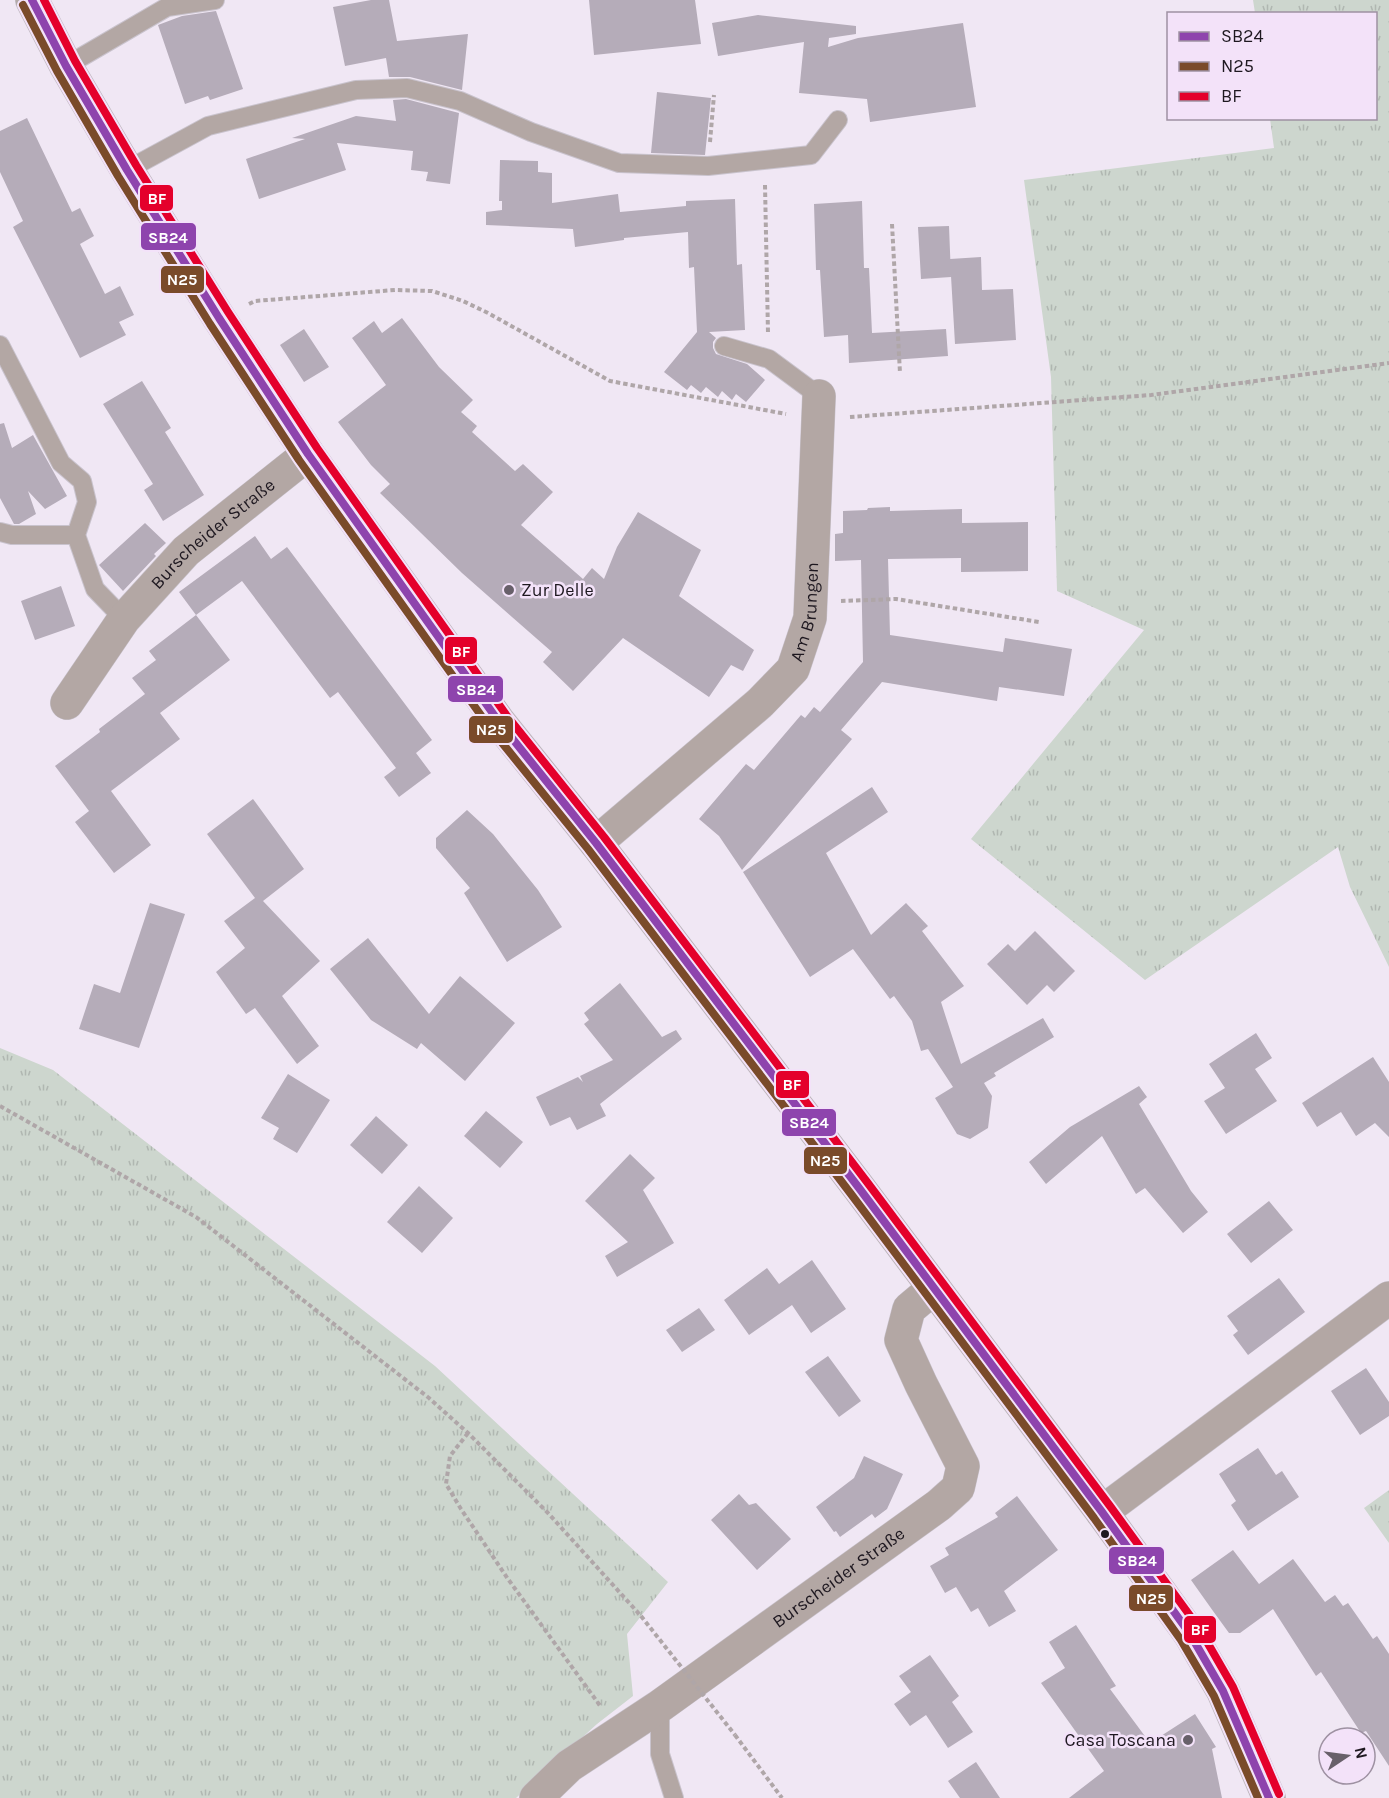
<svg xmlns="http://www.w3.org/2000/svg" width="1389" height="1798" font-family="Karla,sans-serif">
	<style>
		.grass { fill: url(#grass-tufts) }
		.building { fill: #b5acb9 }
		.lines { fill: none; stroke-linecap: round; stroke-linejoin: round }
		.service-casing { stroke: #c9c3cd; stroke-width: 20 }
		.minor-casing { stroke: #c9c3cd; stroke-width: 34 }
		.primary-casing { stroke: #c9c3cd; stroke-width: 34 }
		.path { stroke: #afa6a8; stroke-width: 4; stroke-dasharray: 4.5 3; stroke-linecap: butt }
		.service { stroke: #b3a7a4; stroke-width: 18 }
		.minor { stroke: #b3a7a4; stroke-width: 33 }
		.primary { stroke: #b4abaa; stroke-width: 33 }
		.path-bridge { stroke: #afa6a8; stroke-width: 4; stroke-dasharray: 4.5 3; stroke-linecap: butt }
		.bus-1-casing { stroke: #f3e2f9; stroke-width: 12 }
		.bus-2-casing { stroke: #f3e2f9; stroke-width: 12 }
		.bus-3-casing { stroke: #f3e2f9; stroke-width: 12 }
		.bus-1 { stroke: #8e44ad; stroke-width: 8 }
		.bus-2 { stroke: #7a4b2a; stroke-width: 8 }
		.bus-3 { stroke: #e4002b; stroke-width: 8 }
		.poi-dot { fill: #68606a; stroke: #f3e2f9; stroke-width: 2 }
		.bus-dot { fill: #1e1820; stroke: #f3e2f9; stroke-width: 2 }
		.labels { text-anchor: middle; stroke-width: 5; stroke-linejoin: round; paint-order: stroke }
		.street-label { font-size: 18px; fill: #1e1820; stroke: #f3e2f9 }
		.poi-label { font-size: 18px; fill: #1e1820; stroke: #f3e2f9; text-anchor: start }
		.line-badge { stroke: #f3e2f9; stroke-width: 2 }
		.badge-label { font-size: 16px; text-anchor: middle; font-weight: bold; fill: #fff }
	</style>
	<defs>
		<pattern id="grass-tufts" width="24" height="20" patternUnits="userSpaceOnUse" patternTransform="scale(1.5)"><rect width="24" height="20" fill="#cdd6ce"/><path d="M3 7l-1-3M5 7V3M7 7l1-3M15 17l-1-3M17 17v-4M19 17l1-3" fill="none" stroke="#b0b7b1"/></pattern>
	</defs>
	<rect width="100%" height="100%" fill="#f0e7f4"/>
	<!-- grass -->
	<path class="grass" d="M1253,0h136v967l-39,-80 -12,-40 -193,133 -174,-141 173,-209 -87,-39 -6,-214 -27,-197 250,-32 -4,-29 106,-1v-104l-121,-1z
		M0,1048l53,22 382,296 233,216 -41,52 6,62 -36,28 -81,74h-516z
		M1389,1490v53l-25,-35z"/>
	<!-- building -->
	<path class="building" d="M371,0h18l8,41 71,-7 -6,56 -52,-13h-21l-3,-19 -41,8 -12,-59z
		M589,0h106l6,44 -107,11z
		M216,11l27,78 -33,11 -2,-4 -23,8 -27,-79 24,-9z
		M758,15l98,11v8l-27,4 -1,9 30,-9 105,-15 13,84 -106,15 -3,-23 -68,-6 5,-51 -86,14 -6,-33z
		M657,92l54,6 -6,57 -54,-2z
		M406,99l53,14 -9,71 -24,-3 2,-9 -17,-2 2,-19 -76,-8 9,27 -87,29 -13,-40 59,-20 -13,-1 64,-22 40,5 -3,-21z
		M27,118l45,94 8,-4 14,28 -14,8 25,50 15,-8 14,29 -15,7 7,13 -46,23 -67,-131 10,-6 -23,-49v-41z
		M500,160l38,1v11l14,1v30l66,-9 2,18 66,-6v-5l49,-2 2,66 5,-1 3,66 -36,2 7,6 -3,4v6l3,6 31,10 18,16 -19,22 -10,-8 -4,6 -10,-9 -4,6 -12,-10 -5,6 -10,-8 -4,5 -23,-18 33,-40 -3,-65 -5,1 -1,-36 -64,6v2l-49,7 -2,-18 -87,-4v-13l16,-2v-9h-3z
		M862,201l2,67h5l3,65 74,-4 2,27 -99,7 -1,-28 -24,2 -4,-67h-4l-2,-66z
		M949,226l2,51 -30,2 -3,-52z
		M981,257l1,33 31,-1 3,51 -61,4 -5,-85z
		M402,318l37,49 34,33 -12,12 16,14 -5,6 43,39 8,-7 30,28 -32,33 62,54 9,-11 12,11 13,-32 21,-35 63,38 -22,46 75,54 -11,21 -12,-6 -22,32 -86,-59 -50,53 -30,-29 9,-10 -90,-79 -82,-80 10,-9 -19,-19 -33,-43 48,-37 -34,-47 22,-17 8,12z
		M304,329l25,38 -25,15 -24,-37z
		M142,381l29,47 -6,4 39,63 -41,26 -19,-31 9,-6 -50,-80z
		M4,423l8,25 21,-13 34,61 -22,13 -17,-18 8,23 -17,10h-5l-14,-26v-74z
		M890,507v4l72,-2v14l66,-1v49l-67,1v-14l-73,1 2,76 113,17 2,-14 67,11 -8,47 -65,-9 -2,14 -115,-19 -41,48 11,9 -110,131 -23,-34 -20,-17 47,-55 8,6 47,-55 4,3 9,-11 6,5 43,-50 -2,-102 -26,1v-27l8,-1v-22l24,-1 1,-2z
		M145,523l21,20 -12,11 2,2 -33,35 -24,-26z
		M255,536l16,23 16,-12 145,193 -16,13 15,20 -32,24 -15,-20 12,-9 -58,-76 -8,6 -88,-117 -46,34 34,45 -70,53 20,26 -69,52 40,54 -37,28 -39,-51 14,-11 -34,-45 45,-34 -1,-3 46,-35 -13,-16 24,-18 -7,-9 47,-36 -17,-23z
		M61,586l14,40 -40,14 -14,-39z
		M872,787l16,25 -62,41 45,82 35,-32 22,23 -6,5 42,55 -23,16 20,62 82,-46 11,19 -60,36 2,3 -12,7 8,13 -4,32 -18,11 -13,-5 -22,-36 18,-11 -25,-38 -7,2 -9,-30 -18,-25 -4,3 -37,-50 -43,28 -67,-105z
		M253,799l51,70 -41,32 57,60 -38,35 37,50 -22,18 -42,-56 -9,6 -30,-42 29,-24 -21,-27 31,-23 -48,-64z
		M467,810l26,24 45,56 24,37 -55,35 -43,-69 6,-5 -34,-40v-10z
		M150,903l35,11 -46,134 -60,-19 15,-45 26,9z
		M1035,931l40,40 -21,21 -7,-7 -20,20 -40,-41 21,-20 7,7z
		M368,938l61,76 31,-38 55,47 -50,58 -44,-38 -4,6 -46,-29 -41,-51z
		M620,983l42,54 14,-7 6,9 -82,65 6,12 -29,14 -7,-13 -20,9 -14,-29 42,-20 5,5 -3,-6 33,-16 -29,-36 5,-4 -5,-7z
		M1256,1033l16,25 -17,11 22,32 -51,33 -22,-33 21,-13 -16,-24z
		M1373,1057l16,25v55l-14,-14 -19,13 -15,-24 -24,15 -15,-24z
		M288,1074l42,26 -33,53 -24,-14 6,-11 -18,-10z
		M1139,1086l8,11 -8,7 52,87 17,21 -25,21 -38,-45 -9,6 -34,-58 -56,48 -17,-22 41,-35z
		M486,1111l37,31 -23,26 -36,-32z
		M376,1116l32,29 -26,29 -32,-29z
		M630,1154l25,24 -12,12 31,53 -57,34 -12,-21 23,-14 -43,-41z
		M419,1186l34,32 -31,35 -35,-31z
		M1269,1201l24,29 -42,33 -24,-29z
		M812,1260l34,49 -35,24 -19,-28 -43,30 -25,-35 43,-32 12,16z
		M1279,1278l26,34 -57,43 -15,-20 5,-4 -11,-15z
		M699,1308l16,22 -33,22 -16,-22z
		M828,1356l33,45 -22,16 -34,-45z
		M1366,1368l23,34v14l-29,19 -29,-44z
		M1258,1448l18,27 6,-4 17,26 -51,34 -17,-26 5,-4 -17,-27z
		M864,1456l39,18 -16,35 -12,9 -3,-4 -32,23 -4,-6 -2,1 -18,-25 38,-29z
		M739,1494l10,11 7,-2 35,36 -34,31 -46,-50z
		M1017,1496l41,54 -54,41 12,20 -27,16 -11,-19 -7,4 -15,-25 -11,6 -15,-27 19,-11 -4,-7 53,-31 -3,-4z
		M1233,1550l26,34 34,-25 32,43 10,-7 8,11 5,-3 25,36 4,-3 12,18v112l-23,-35 -5,2 -40,-61 -5,4 -43,-67 -33,24h-11l-16,-22 -22,-31z
		M1076,1625l40,61 -6,3 40,54 45,-29 21,33 -4,2 10,49h-153l35,-27 -63,-88 24,-15 -16,-26z
		M930,1655l29,41 -7,6 21,30 -25,16 -22,-33 -16,11 -16,-22 17,-12 -12,-16z
		M976,1762l24,36h-40l-12,-17z"/>
	<g class="lines">
		<defs>
			<path id="service" d="M66,66l101,-59 48,-7
				M127,170l81,-44 148,-36 51,-2 53,13 71,31 88,31 89,3 103,-11 27,-35
				M0,345l61,118 21,18 5,21 -11,33 19,54 29,30
				M724,346l45,13 50,37
				M0,532l12,3h64
				M660,1706v48l14,44"/>
			<g id="minor">
				<path id="s1" d="M67,703l57,-84 62,-68 122,-97"/>
				<path id="s2" d="M596,843l164,-140 33,-34 17,-51 9,-222"/>
				<path d="M1102,1512l287,-214"/>
				<path id="s3" d="M536,1798l33,-32 91,-60 279,-201 19,-17 5,-22 -42,-82 -20,-44 8,-31 25,-21"/>
			</g>
			<path id="primary" d="M32,0l34,66 61,104 92,148 89,136 191,268 97,121 263,345 243,324 88,122 33,57 46,107"/>
		</defs>
		<!-- service casing -->
		<use href="#service" class="service-casing"/>
		<!-- minor casing -->
		<use href="#minor" class="minor-casing"/>
		<!-- primary casing -->
		<use href="#primary" class="primary-casing"/>
		<!-- path -->
		<path class="path" d="M710,142l4,-47
			M765,185l3,148
			M892,224l8,149
			M249,304l6,-3 140,-11 37,1 31,10 25,12 122,68 176,33
			M850,417l301,-22 238,-32
			M841,601l55,-2 143,23
			M0,1106l196,111 233,181 39,35 80,80 93,103
			M468,1433l-18,23 -4,28 15,25 47,70 93,128
			M735,1735l47,63"/>
		<!-- service -->
		<use href="#service" class="service"/>
		<!-- minor -->
		<use href="#minor" class="minor"/>
		<!-- primary -->
		<use href="#primary" class="primary"/>
		<!-- path-bridge -->
		<path class="path-bridge" d="M641,1616l94,119"/>
		<defs>
			<path id="bus-1" d="M32,0l34,66 61,104 92,148 89,136 191,268 97,121 263,345 243,324 88,122 33,57 46,107"/>
			<path id="bus-2" d="M23,5l34,66 61,105 92,148 89,136 191,268 98,121 263,345 243,324 87,122 33,56 44,102"/>
			<path id="bus-3" d="M44,0l31,61 61,104 92,147 89,136 190,268 97,121 263,345 243,324 89,122 34,59 46,107"/>
		</defs>
		<!-- bus-1 casing -->
		<use href="#bus-1" class="bus-1-casing"/>
		<!-- bus-2 casing -->
		<use href="#bus-2" class="bus-2-casing"/>
		<!-- bus-3 casing -->
		<use href="#bus-3" class="bus-3-casing"/>
		<!-- bus-1 -->
		<use href="#bus-1" class="bus-1"/>
		<!-- bus-2 -->
		<use href="#bus-2" class="bus-2"/>
		<!-- bus-3 -->
		<use href="#bus-3" class="bus-3"/>
	</g>
	<!-- markers -->
	<g class="poi-dot">
		<circle cx="509" cy="590" r="6"/>
		<circle cx="1188" cy="1740" r="6"/>
	</g>
	<circle class="bus-dot" cx="1105" cy="1534" r="5"/>
	<g class="labels">
		<!-- street labels -->
		<g class="street-label">
			<text dy="6" stroke="none"><textPath href="#s1" startOffset="225">Burscheider Straße</textPath></text>
			<text dy="6" stroke="none"><textPath href="#s2" startOffset="322">Am Brungen</textPath></text>
			<text dy="6" stroke="none"><textPath href="#s3" startOffset="375">Burscheider Straße</textPath></text>
		</g>
		<!-- poi labels -->
		<g class="poi-label">
			<text x="521" y="596">Zur Delle</text>
			<text x="1176" y="1746" text-anchor="end">Casa Toscana</text>
		</g>
	</g>
	<g class="line-badge">
		<rect x="139" y="184" width="35" height="28" rx="6" fill="#e4002b"/>
		<rect x="140" y="222" width="57" height="29" rx="6" fill="#8e44ad"/>
		<rect x="160" y="265" width="45" height="29" rx="6" fill="#7a4b2a"/>
		<rect x="444" y="636" width="34" height="29" rx="6" fill="#e4002b"/>
		<rect x="447" y="675" width="57" height="28" rx="6" fill="#8e44ad"/>
		<rect x="468" y="715" width="46" height="29" rx="6" fill="#7a4b2a"/>
		<rect x="775" y="1070" width="35" height="29" rx="6" fill="#e4002b"/>
		<rect x="781" y="1108" width="56" height="29" rx="6" fill="#8e44ad"/>
		<rect x="803" y="1146" width="45" height="29" rx="6" fill="#7a4b2a"/>
		<rect x="1108" y="1546" width="57" height="29" rx="6" fill="#8e44ad"/>
		<rect x="1128" y="1584" width="46" height="28" rx="6" fill="#7a4b2a"/>
		<rect x="1183" y="1615" width="34" height="29" rx="6" fill="#e4002b"/>
	</g>
	<g class="badge-label">
		<text x="157" y="204">BF</text>
		<text x="168" y="243">SB24</text>
		<text x="182" y="285">N25</text>
		<text x="461" y="657">BF</text>
		<text x="476" y="695">SB24</text>
		<text x="491" y="735">N25</text>
		<text x="792" y="1090">BF</text>
		<text x="809" y="1128">SB24</text>
		<text x="825" y="1166">N25</text>
		<text x="1137" y="1566">SB24</text>
		<text x="1151" y="1604">N25</text>
		<text x="1200" y="1635">BF</text>
	</g>
	<!-- legend -->
	<rect x="1167" y="12" width="210" height="108" fill="#f3e2f9" stroke="#9e91a2" stroke-width="1.5"/>
	<rect x="1179" y="32" width="30" height="9" fill="#8e44ad" stroke="#9e91a2" stroke-width="1.5"/>
	<text x="1221" y="42" font-size="18" fill="#1e1820">SB24</text>
	<rect x="1179" y="62" width="30" height="9" fill="#7a4b2a" stroke="#9e91a2" stroke-width="1.5"/>
	<text x="1221" y="72" font-size="18" fill="#1e1820">N25</text>
	<rect x="1179" y="92" width="30" height="9" fill="#e4002b" stroke="#9e91a2" stroke-width="1.5"/>
	<text x="1221" y="102" font-size="18" fill="#1e1820">BF</text>
	<!-- north arrow -->
	<g transform="translate(1347 1756) rotate(77)"><circle r="28" fill="#f3e2f9" stroke="#9e91a2" stroke-width="1.5"/>
	<path d="M0-4.5L10 22L0 15L-10 22Z" fill="#68606a"/>
	<text y="-9" font-size="16" font-weight="bold" text-anchor="middle" fill="#1e1820">N</text>
	</g>
</svg>
